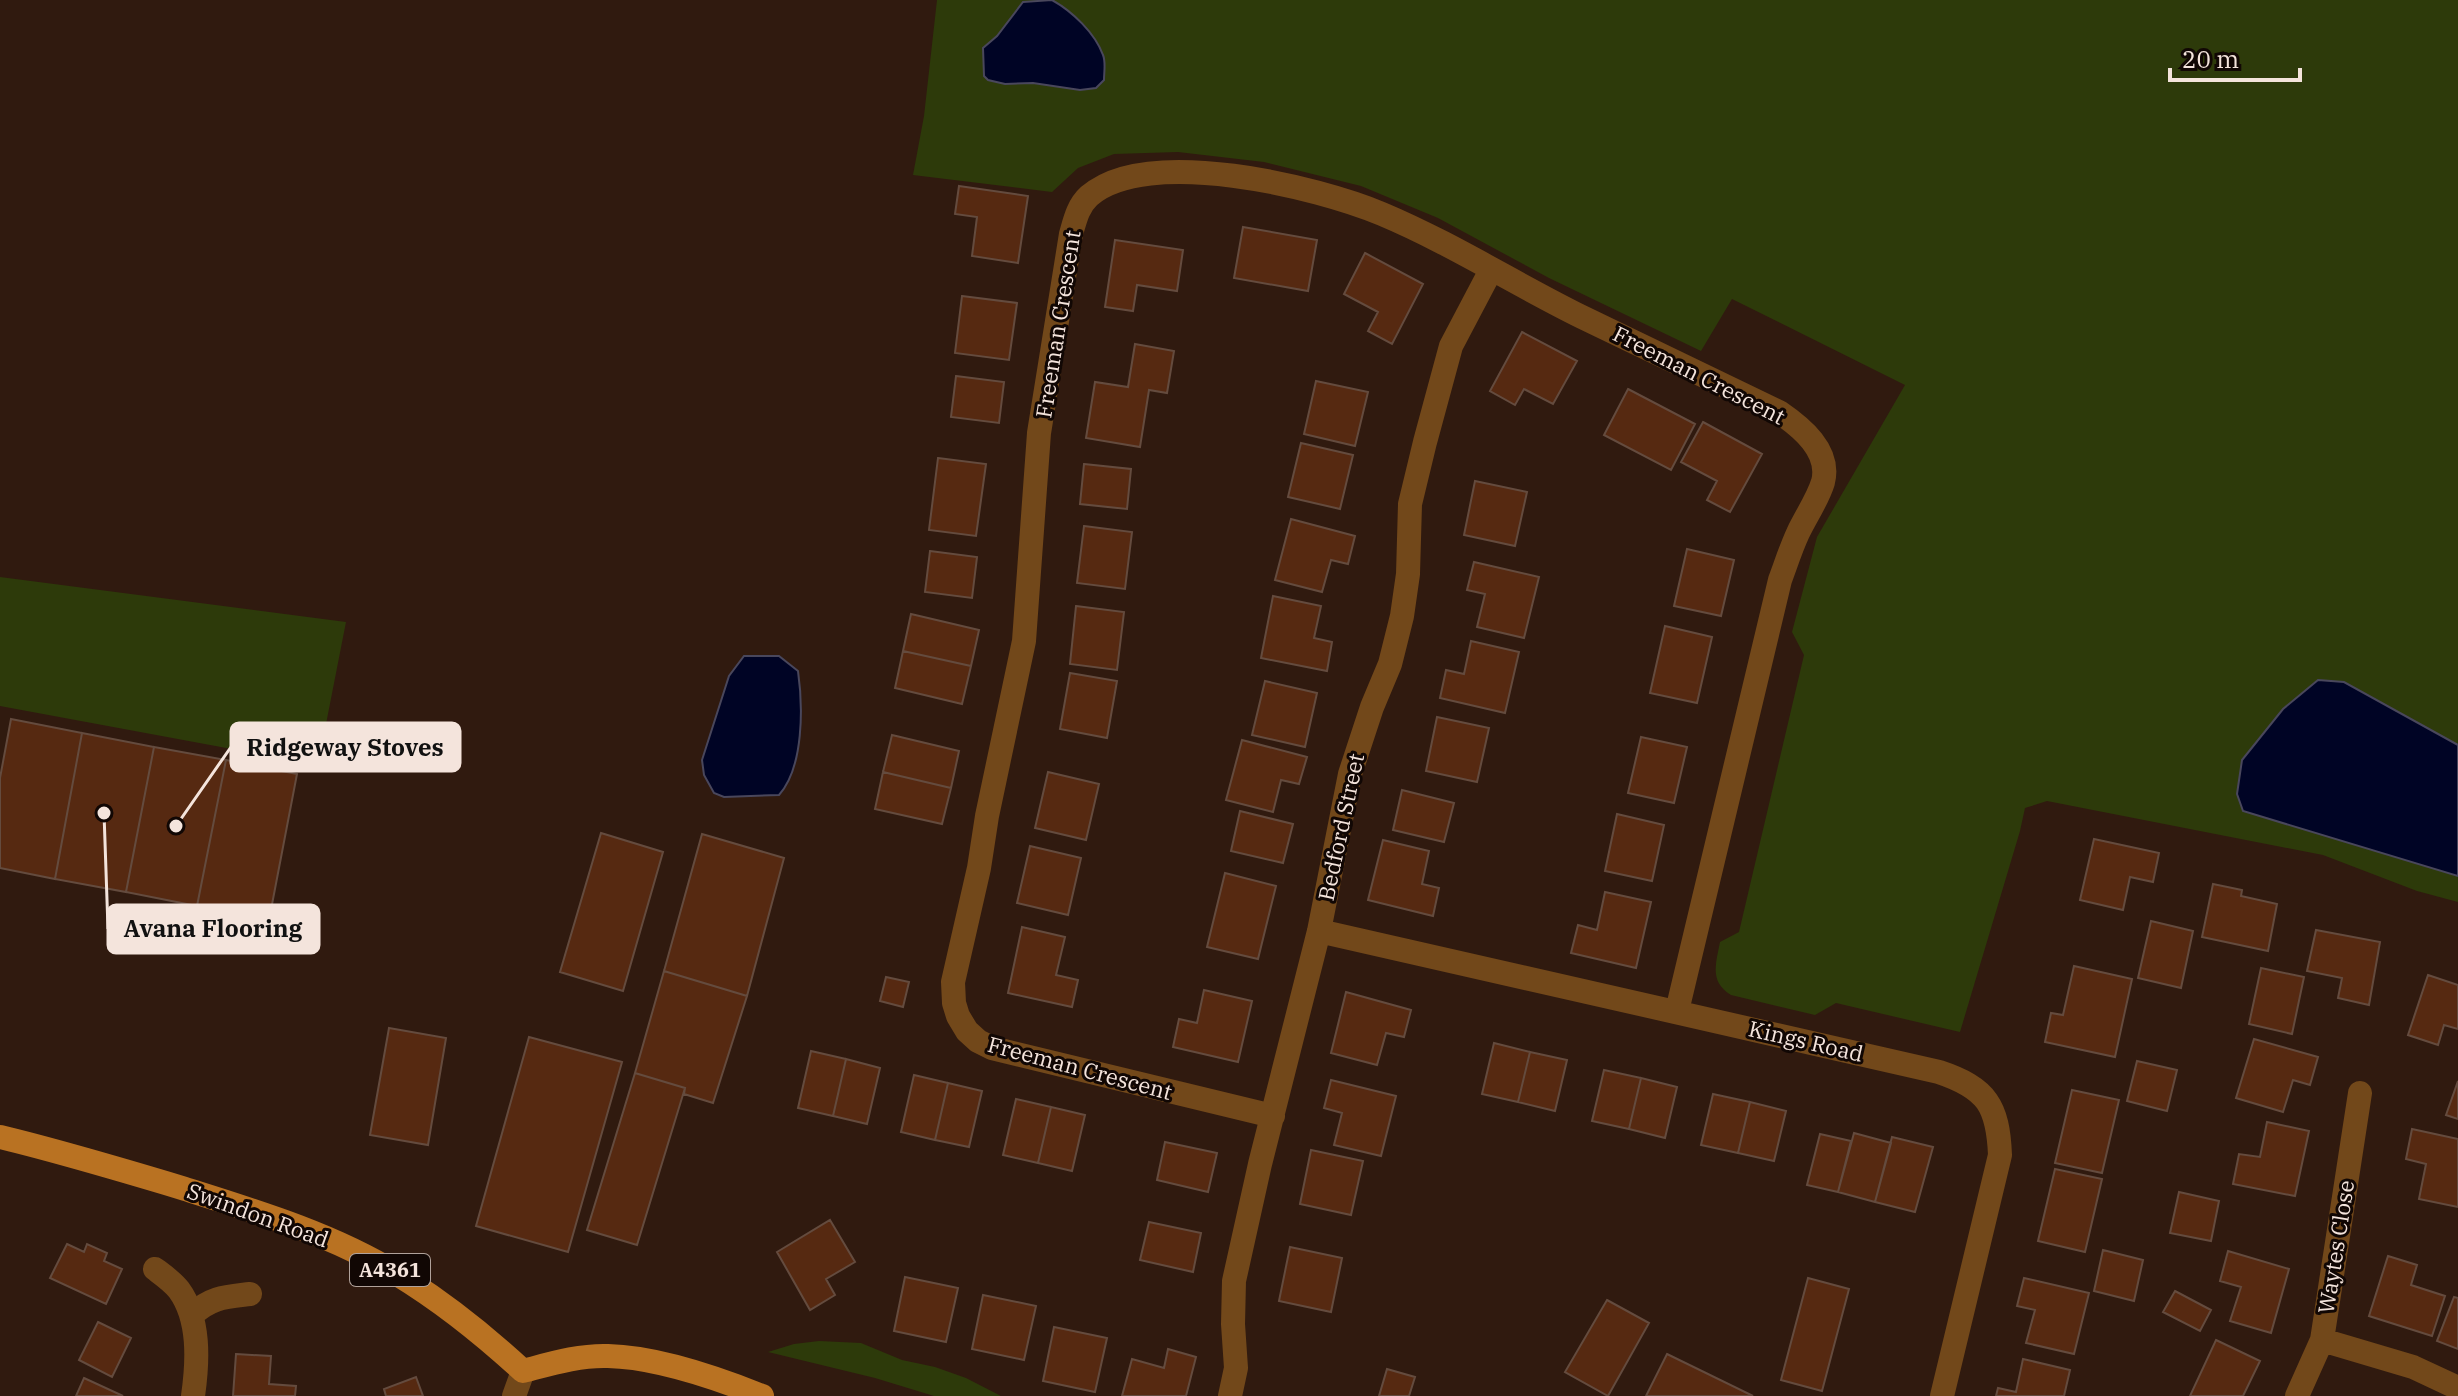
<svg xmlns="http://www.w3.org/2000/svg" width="2458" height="1396" font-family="'IBM Plex Serif',serif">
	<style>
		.green { fill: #2d3a0a }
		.water { fill: #000425; stroke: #49475c; stroke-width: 2 }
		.building { fill: #562911; stroke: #644b3e; stroke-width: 2 }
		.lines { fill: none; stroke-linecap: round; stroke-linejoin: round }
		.minor { stroke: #72481a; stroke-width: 24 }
		.major { stroke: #b97222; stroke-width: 24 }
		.labels { text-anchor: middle; stroke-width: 6; stroke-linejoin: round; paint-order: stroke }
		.shield { fill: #110704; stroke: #b0a29b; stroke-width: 2 }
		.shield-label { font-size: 20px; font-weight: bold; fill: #f4e4dc }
		.street-label { font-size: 22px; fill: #f4e4dc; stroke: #110704 }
		.leader { fill: none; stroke: #f4e4dc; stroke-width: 3 }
		.callout-dot { fill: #f4e4dc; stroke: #110704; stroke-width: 3 }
		.callout { fill: #f4e4dc; stroke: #f4e4dc; stroke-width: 3 }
		.callout-label { font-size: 24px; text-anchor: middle; font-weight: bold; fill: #111 }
	</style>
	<rect width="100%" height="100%" fill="#301a0f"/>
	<!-- green -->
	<path class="green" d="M937,0h1521v902l-41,-11 -94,-36 -276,-54 -22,7 -5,23 -60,201 -124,-29 -21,12 -84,-20c-22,-13 -15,-32 -11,-53l19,-10 65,-277 -12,-23 25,-95 88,-152 -173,-86 -31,52 -152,-73 -111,-60 -77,-32 -97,-24 -86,-10 -64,2 -36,14 -26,24 -139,-17 11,-59z
		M0,577l346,45 -28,143 -318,-59z
		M819,1341l42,2 41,17 33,7 31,11 35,18h-67l-59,-18 -107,-26 26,-8z"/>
	<!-- water -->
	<path class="water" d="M1052,0c20,11 43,33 51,55 3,7 1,17 1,25l-8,8 -16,2 -47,-7 -28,1 -17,-4 -4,-4 -1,-28 14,-12 26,-34z
		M744,656h35l19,15c5,35 6,96 -19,124l-55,2 -10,-4 -10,-18 -2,-15 27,-84z
		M2318,680l26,2 114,63v131l-215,-65 -6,-17 5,-34 41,-51z"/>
	<!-- building -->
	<path class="building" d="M959,186l69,10 -10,67 -46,-7 5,-39 -22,-3z
		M1243,227l74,13 -9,51 -74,-13z
		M1115,240l68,10 -6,41 -40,-6 -4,26 -28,-4z
		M1365,253l58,31 -31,60 -24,-13 10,-19 -34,-18z
		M962,296l55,7 -8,57 -54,-7z
		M1522,332l55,29 -24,43 -29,-15 -9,16 -25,-14z
		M1135,344l39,7 -7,42 -18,-3 -9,57 -54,-9 9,-56 33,5z
		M956,376l48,6 -5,41 -48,-6z
		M1316,381l52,11 -13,54 -51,-12z
		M1628,389l67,35 -24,46 -67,-35z
		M1703,422l59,32 -32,58 -23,-12 10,-19 -36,-19z
		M1301,443l52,12 -13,54 -52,-12z
		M938,458l48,6 -10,72 -47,-6z
		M1084,464l47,5 -4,40 -47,-5z
		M1475,481l52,11 -12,54 -51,-11z
		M1291,519l64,17 -7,28 -17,-4 -9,32 -47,-12z
		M1084,526l48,6 -7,57 -48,-6z
		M1687,549l47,11 -13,56 -47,-10z
		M930,551l47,6 -5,41 -47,-6z
		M1474,562l65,15 -15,61 -47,-11 8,-33 -18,-4z
		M1273,596l48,10 -7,32 18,4 -5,29 -66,-13z
		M1076,606l48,6 -7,58 -47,-6z
		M911,614l68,16 -8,36 -68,-15z
		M1665,626l47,11 -15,66 -47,-10z
		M1471,641l48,11 -14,61 -65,-15 6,-28 18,4z
		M903,651l68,15 -9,38 -67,-16z
		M1070,673l47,8 -10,57 -47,-9z
		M1265,681l52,12 -12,54 -53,-12z
		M1437,717l52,11 -12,54 -51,-11z
		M11,719l71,14 -27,146 -55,-11v-90z
		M82,733l72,14 -28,145 -71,-13z
		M892,735l67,16 -8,37 -68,-16z
		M1641,737l46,10 -13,56 -46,-10z
		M1242,740l65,17 -8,27 -18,-4 -8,32 -47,-12z
		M154,747l72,13 -29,146 -71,-14z
		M226,760l71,14 -28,146 -72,-14z
		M883,772l68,16 -9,36 -67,-15z
		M1048,772l51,12 -13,56 -51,-12z
		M1402,790l52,13 -10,39 -51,-12z
		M1240,811l53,13 -10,39 -52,-12z
		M1617,814l47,11 -12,56 -47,-10z
		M601,833l62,19 -40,139 -63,-19z
		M702,834l82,24 -37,138 -83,-25z
		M2094,839l65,14 -6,29 -23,-5 -7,33 -43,-10z
		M1383,840l46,11 -7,33 17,4 -6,28 -65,-16z
		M1030,846l51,12 -13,57 -51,-12z
		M1225,873l51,13 -18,73 -51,-12z
		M2213,884l29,6 -1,6 36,8 -9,47 -66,-14z
		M1605,892l46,10 -15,66 -65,-15 7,-28 19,5z
		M2151,921l42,10 -12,57 -43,-10z
		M1022,927l43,10 -9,38 22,5 -6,27 -64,-14z
		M2316,930l64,12 -11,63 -31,-7 4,-20 -35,-7z
		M2074,966l58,13 -17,78 -70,-15 6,-29 12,2z
		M2261,968l43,9 -12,57 -43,-10z
		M664,971l83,25 -34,107 -29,-9 1,-6 -50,-15z
		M2428,975l30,10v44l-14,-4 -6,20 -30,-10z
		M886,977l23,5 -6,25 -23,-6z
		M1204,990l48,11 -14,61 -65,-15 6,-28 18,4z
		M1346,992l65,18 -7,27 -18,-4 -9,32 -46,-12z
		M389,1028l57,10 -18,107 -58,-10z
		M529,1037l93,25 -54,190 -92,-26z
		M2254,1039l64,18 -8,28 -17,-5 -10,32 -47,-14z
		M1494,1043l36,9 -12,50 -36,-8z
		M811,1051l35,8 -13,57 -35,-8z
		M1530,1052l37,8 -12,51 -37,-9z
		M846,1059l34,9 -13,56 -34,-8z
		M2137,1061l40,9 -10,41 -40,-10z
		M1604,1070l37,8 -12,51 -37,-8z
		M635,1073l50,15 -48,157 -50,-15z
		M914,1075l34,8 -13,57 -34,-8z
		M1641,1078l36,9 -12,51 -36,-9z
		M1331,1080l65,16 -15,60 -47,-11 8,-32 -18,-5z
		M2458,1081v38l-12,-4z
		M948,1083l34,8 -13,56 -34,-7z
		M2072,1090l47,10 -17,73 -47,-10z
		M1713,1094l37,8 -12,51 -37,-8z
		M1016,1099l35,8 -13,56 -35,-8z
		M1750,1102l36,9 -12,50 -36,-8z
		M1051,1107l34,8 -13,56 -34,-8z
		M2267,1122l42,9 -14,65 -62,-12 6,-30 21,3z
		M2412,1129l46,10v68l-39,-8 7,-35 -20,-5z
		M1854,1133l37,10 -16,59 -37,-10z
		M1820,1134l31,7 -13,51 -31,-7z
		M1892,1137l41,10 -18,65 -40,-10z
		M1165,1142l52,11 -9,39 -51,-12z
		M1311,1150l52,11 -12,54 -51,-11z
		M2055,1169l47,10 -17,73 -47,-11z
		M2179,1192l40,9 -8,40 -41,-8z
		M830,1220l25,42 -29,17 9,16 -25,15 -33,-58z
		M1149,1222l52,11 -8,39 -53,-12z
		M67,1244l17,8 3,-8 20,9 -3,8 18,8 -16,35 -56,-26z
		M1290,1247l52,11 -11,54 -52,-11z
		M2103,1250l40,10 -9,41 -40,-10z
		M2228,1251l61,18 -18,64 -41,-12 11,-34 -21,-6z
		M2388,1256l29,9 -6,20 34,11 -13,40 -63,-20z
		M905,1277l53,11 -12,54 -52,-11z
		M1808,1278l41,11 -27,102 -41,-11z
		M2024,1278l65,15 -15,61 -48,-11 9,-33 -18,-4z
		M2175,1291l36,19 -11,21 -37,-19z
		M983,1295l53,11 -12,54 -52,-11z
		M2454,1297l4,1v51l-21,-8z
		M1607,1300l42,23 -41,73 -43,-24z
		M98,1322l33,16 -19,39 -33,-17z
		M1054,1327l53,11 -12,54 -52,-11z
		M2216,1340l44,21 -17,35h-53z
		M1168,1349l28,8 -10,39h-64l10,-37 32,9z
		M236,1354l35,2 -2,28 27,2 -1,10h-62z
		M1667,1354l86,42h-107z
		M2023,1359l47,11 -6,26h-68l2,-8 18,4z
		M1387,1369l28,8 -6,19h-30z
		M416,1377l7,19h-37l-2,-7z
		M84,1378l39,18h-47z"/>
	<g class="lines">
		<!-- minor -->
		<path class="minor" d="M1319,931l620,141c48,16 59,34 61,83l-58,241
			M1273,1116l-281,-68 -14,-7 -11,-10 -9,-15 -4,-13 -1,-21 26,-114 8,-52 37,-175 15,-208 32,-199c4,-14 7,-28 18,-38 58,-51 229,-9 293,18 69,29 133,70 200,103 65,32 131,63 197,95 22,15 52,39 44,70 -5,17 -17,34 -25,51 -7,15 -12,31 -18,47l-103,431
			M155,1269c8,6 18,13 24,21 21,29 19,71 14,106
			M193,1314c19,-17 32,-17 57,-20
			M2322,1340l91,27 45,21
			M514,1396l9,-25
			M1230,1396l6,-28 -3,-44 1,-43 26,-117 59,-233 31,-157 22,-67 18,-43 12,-48 6,-42 2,-70 15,-62 26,-96 40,-76
			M2297,1396l25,-56 38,-247"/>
		<!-- major -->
		<path class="major" d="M0,1137c62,15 122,33 182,51 73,23 150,46 215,86 46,28 87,61 126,97 27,-7 56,-16 85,-15 49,1 109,22 154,40"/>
	</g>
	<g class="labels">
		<!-- shield labels -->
		<rect class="shield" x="350" y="1254" width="80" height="32" rx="6"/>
		<g class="shield-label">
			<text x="390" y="1277">A4361</text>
		</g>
		<!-- street labels -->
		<g class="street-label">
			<text transform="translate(1058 324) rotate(-81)" y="8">Freeman Crescent</text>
			<text transform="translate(1699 375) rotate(27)" y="8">Freeman Crescent</text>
			<text transform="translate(1341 827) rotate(-78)" y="8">Bedford Street</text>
			<text transform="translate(1806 1041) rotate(13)" y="8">Kings Road</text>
			<text transform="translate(1080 1068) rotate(15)" y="8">Freeman Crescent</text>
			<text transform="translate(258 1215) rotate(20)" y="8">Swindon Road</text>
			<text transform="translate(2336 1247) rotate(-81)" y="8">Waytes Close</text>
		</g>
	</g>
	<!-- callouts -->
	<path class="leader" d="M176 826L231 747M104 813L108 929"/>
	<g class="callout-dot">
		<circle cx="176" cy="826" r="8"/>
		<circle cx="104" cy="813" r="8"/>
	</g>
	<g class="callout">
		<rect x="231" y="723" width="229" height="48" rx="8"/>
		<rect x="108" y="905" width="211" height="48" rx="8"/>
	</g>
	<g class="callout-label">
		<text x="345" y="756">Ridgeway Stoves</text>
		<text x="213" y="937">Avana Flooring</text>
	</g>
	<!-- scale -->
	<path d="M2170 68v12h130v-12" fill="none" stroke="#f4e4dc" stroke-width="4"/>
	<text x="2182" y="68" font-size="24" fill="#f4e4dc" stroke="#110704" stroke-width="6" paint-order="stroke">20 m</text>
</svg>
